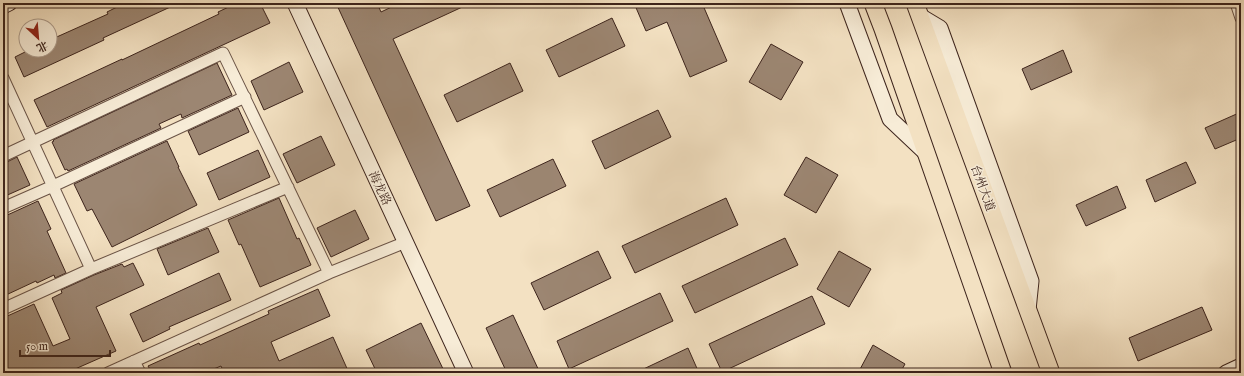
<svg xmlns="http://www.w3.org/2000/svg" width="1244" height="376" font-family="'IM FELL English','Noto Serif SC',serif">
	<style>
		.building { fill: #9c8672; stroke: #3d241c }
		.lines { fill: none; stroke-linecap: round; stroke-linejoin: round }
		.street-casing { stroke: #6a5346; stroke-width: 13 }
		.secondary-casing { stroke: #3d241c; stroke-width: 17 }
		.primary-casing { stroke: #3d241c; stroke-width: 19 }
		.street { stroke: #f7ecd7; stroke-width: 11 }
		.secondary { stroke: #f7ecd7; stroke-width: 15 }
		.primary { stroke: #f3e1c2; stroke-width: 17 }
		.labels { text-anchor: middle; stroke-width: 3; stroke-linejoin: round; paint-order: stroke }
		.street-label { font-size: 12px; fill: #3d241c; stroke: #f7ecd7 }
	</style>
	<rect width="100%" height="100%" fill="#f3e1c2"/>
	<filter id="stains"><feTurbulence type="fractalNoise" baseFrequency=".005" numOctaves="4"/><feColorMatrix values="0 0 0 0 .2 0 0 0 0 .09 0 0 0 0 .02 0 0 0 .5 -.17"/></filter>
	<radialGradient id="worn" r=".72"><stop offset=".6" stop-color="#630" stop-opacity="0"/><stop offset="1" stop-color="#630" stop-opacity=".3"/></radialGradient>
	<!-- building -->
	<path class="building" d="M125,3h54l-76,35 1,2 -80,37 -9,-20 14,-7h21v-10l58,-26 -1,-2z
		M237,3h23l10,20 -223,104 -13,-27 88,-41v1l97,-46 -1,-2z
		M336,3h41l4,9 19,-9h71l-78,36 77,167 -34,15z
		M634,3h68l25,58 -37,16 -23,-55 -21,9z
		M612,18l13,28 -66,31 -13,-27z
		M771,44l32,18 -22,38 -32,-18z
		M1063,50l9,22 -41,18 -9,-21z
		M289,62l14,30 -39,18 -13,-29z
		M217,63l15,32 -50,23 -1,-4 -22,10 2,4 -93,43 -1,-2 -2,1 -13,-28 2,-1 -1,-1z
		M510,63l13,28 -66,31 -13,-27z
		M238,108l11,24 -50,23 -11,-24z
		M658,110l13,27 -66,32 -13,-28z
		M1241,112v26l-26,11 -10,-21z
		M321,136l14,29 -38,18 -14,-29z
		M167,141l12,26h-1l19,38 -85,42 -20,-38 -5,2 -13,-27z
		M258,150l12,27 -51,23 -12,-27z
		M17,157l13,28 -27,12v-33z
		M806,157l32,18 -22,38 -32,-18z
		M553,159l13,27 -66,31 -13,-27z
		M1186,162l10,21 -41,19 -9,-22z
		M1117,186l9,22 -40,18 -10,-21z
		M279,198l18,41 2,-1 12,27 -51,22 -19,-43 -2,1 -11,-25z
		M726,198l12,27 -103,48 -13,-27z
		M38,201l13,28 -4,2 19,42 -11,5 -1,-3 -17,8 -1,-2 -30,14 -3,-6v-72z
		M355,210l14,29 -38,18 -14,-29z
		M208,228l11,24 -51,23 -11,-26z
		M785,238l13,27 -103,48 -13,-27z
		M598,251l13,27 -67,32 -13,-27z
		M839,251l32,18 -22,38 -32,-18z
		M133,263l11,22 -48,22 20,44 -50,22h-60l-3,-8v-47l31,-14 19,42 17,-7 -18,-41 10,-5 -1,-3 33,-15 28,-11 2,3z
		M219,273l12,27 -62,27 1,2 -27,13 -13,-28z
		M318,289l12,27 -59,26 8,19 54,-24 16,36h-125l-3,-7 -17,7h-52l-4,-7 51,-23 1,2 69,-31 -1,-3z
		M660,293l13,28 -104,48 -12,-28z
		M812,296l13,28 -103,48 -13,-28z
		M1202,307l10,23 -74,31 -9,-23z
		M513,315l27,58h-33l-21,-45z
		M421,323l24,50h-68l-11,-23z
		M873,345l32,19 -5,9h-42z
		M688,348l11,25h-64z"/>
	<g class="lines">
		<defs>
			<path id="street" d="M1236,3l5,15
				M3,78l88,191
				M3,156l220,-103 106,220
				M3,208l50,-22 192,-89
				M3,309l88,-40 197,-82
				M134,361l6,12
				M108,373l221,-100 77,-31"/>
			<path id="secondary" d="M295,3l171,370
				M847,3l43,116 36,34
				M3,6l6,-3
				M920,16l20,12 91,253 -3,29
				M1226,373l15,-7"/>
			<path id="primary" d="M873,3l10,26 120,344
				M915,3l136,370"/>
		</defs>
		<!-- street casing -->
		<use href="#street" class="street-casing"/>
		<!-- secondary casing -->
		<use href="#secondary" class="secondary-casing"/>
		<!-- primary casing -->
		<use href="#primary" class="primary-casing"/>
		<!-- street -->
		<use href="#street" class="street"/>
		<!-- secondary -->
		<use href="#secondary" class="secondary"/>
		<!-- primary -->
		<use href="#primary" class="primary"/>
	</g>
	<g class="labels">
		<!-- street labels -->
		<g class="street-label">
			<text transform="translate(380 188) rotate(65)" y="4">海龙路</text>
			<text transform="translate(983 188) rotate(70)" y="4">台州大道</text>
		</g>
	</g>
	<!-- margin -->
	<rect width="1244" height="376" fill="none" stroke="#f3e1c2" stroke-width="16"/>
	<rect x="4" y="4" width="1236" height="368" fill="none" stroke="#3d241c" stroke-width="2"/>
	<rect x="8" y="8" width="1228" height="360" fill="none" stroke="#3d241c"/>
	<!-- north arrow -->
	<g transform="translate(38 38) rotate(154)"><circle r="19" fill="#f7ecd7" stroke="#ad9c8c"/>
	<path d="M0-3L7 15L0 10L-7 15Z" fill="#8f2418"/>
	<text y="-6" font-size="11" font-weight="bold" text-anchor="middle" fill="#3d241c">北</text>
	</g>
	<!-- scale -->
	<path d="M20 350v6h90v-6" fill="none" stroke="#3d241c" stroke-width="2"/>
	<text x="26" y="350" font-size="12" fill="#3d241c" stroke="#f7ecd7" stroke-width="3" paint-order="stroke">50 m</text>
	<rect width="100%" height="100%" filter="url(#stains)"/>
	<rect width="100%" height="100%" fill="url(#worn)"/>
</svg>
